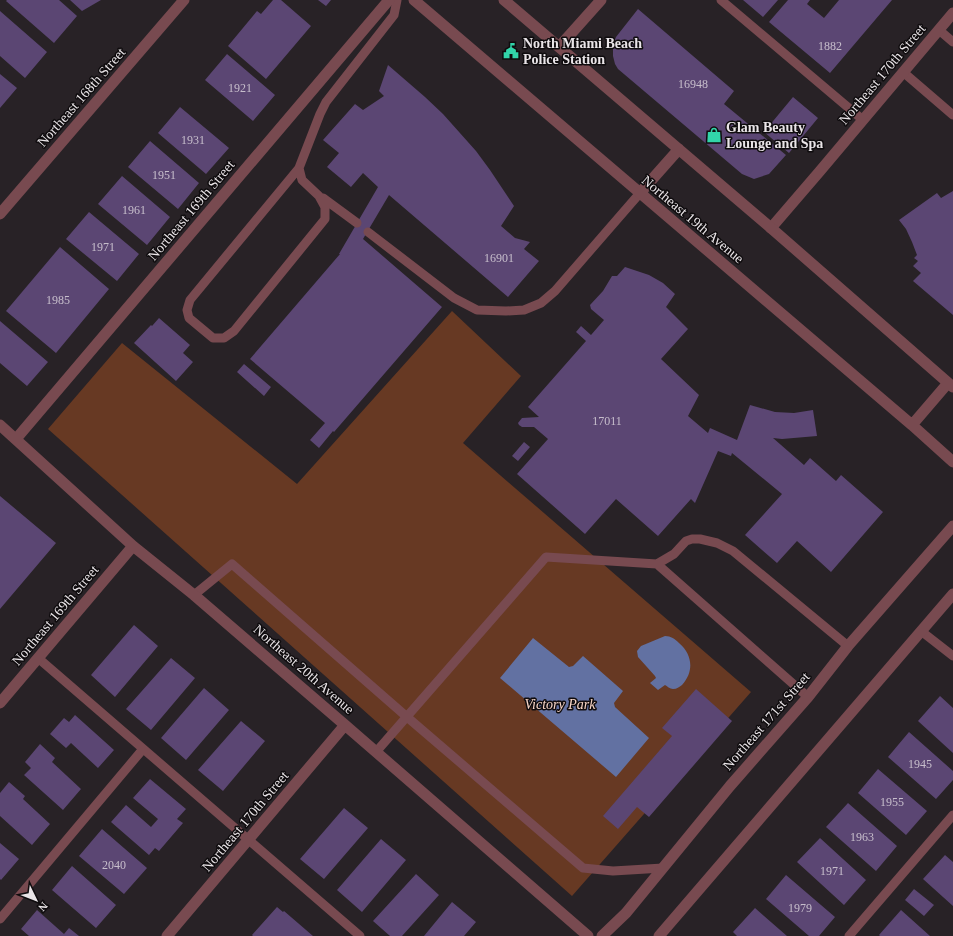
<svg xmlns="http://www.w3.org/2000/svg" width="953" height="936" font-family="'Times New Roman',serif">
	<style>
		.green { fill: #673923 }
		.water { fill: #6271a2 }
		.building { fill: #5b4673 }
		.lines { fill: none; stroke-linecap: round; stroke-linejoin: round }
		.service { stroke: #784a50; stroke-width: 9 }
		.minor { stroke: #784a50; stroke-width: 11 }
		.tertiary { stroke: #784a50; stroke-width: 11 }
		.labels { text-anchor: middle; stroke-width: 3; stroke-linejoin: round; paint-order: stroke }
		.number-label { font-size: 12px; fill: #c6bdcb }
		.poi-label { font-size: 14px; font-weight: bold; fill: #eae5e8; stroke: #0f0c0e; text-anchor: start }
		.street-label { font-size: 14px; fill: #eae5e8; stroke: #0f0c0e }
		.park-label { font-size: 14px; font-style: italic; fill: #f8d6c7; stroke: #0f0c0e }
	</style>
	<rect width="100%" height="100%" fill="#282226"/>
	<!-- green -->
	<path class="green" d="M452,311l69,65 -58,67 288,249 -179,204 -524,-467 74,-86 175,141z"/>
	<!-- water -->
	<path class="water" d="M665,636c6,0 10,3 14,7 14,12 15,29 3,42 -3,2 -5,4 -9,4 -3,0 -6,-3 -8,-4l-7,5 -8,-7 6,-5 -1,-2 -17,-19 -1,-6 4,-5z
		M533,638l36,29 4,-1 10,-10 40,35 -9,12 1,4 34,31 -33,39 -116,-99z"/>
	<!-- building -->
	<path class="building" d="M7,0h52l18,16 -23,27 -48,-42z
		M70,0h31l-19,11z
		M273,0h8l30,26 -45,53 -38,-33 29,-35 4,3z
		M318,0h13l-5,6z
		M743,0h35l-15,17z
		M788,0h22l-3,4 17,14 15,-18h53l-62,73 -61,-51z
		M638,9l96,82 -10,13 62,51 -17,19 -15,5 -12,-5 -124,-105 -3,-5 -2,-8v-11l3,-8z
		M0,11l47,41 -22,26 -25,-22z
		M227,54l48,41 -22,26 -48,-41z
		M388,65l37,32 18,17 33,37 14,19 24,36 -13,20 14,12 15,4 -6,7 15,12 -31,36 -119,-102 -26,44 79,68 -108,125 -1,-1 -14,17 -9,-8 15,-17 -75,-64 90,-105h-1l39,-67 -15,-14 -12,14 -24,-20 12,-14 -16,-13 32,-36 8,6 21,-14 -5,-5z
		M0,74l17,14 -17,20z
		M793,97l25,21 -29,35 -25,-21z
		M180,107l49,41 -23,26 -48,-41z
		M150,141l49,42 -21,26 -50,-42z
		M122,176l48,41 -23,28 -49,-41z
		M953,191v124l-40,-34 8,-8 -8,-7 5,-5 -4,-3 3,-3 -5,-13 -6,-13 -7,-9 38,-27 4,5z
		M89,212l50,42 -22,27 -51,-42z
		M60,247l49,42 -53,64 -50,-42z
		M625,267l24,8 14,8 12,11 -9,13 22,22 -27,30 38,36 -11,21 20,17 2,-5 27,12 13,-35 25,7 19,1 19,-3 4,26 -35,3 -9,-1 31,27 6,-7 26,23 5,-6 42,37 -52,60 -34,-31 -20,22 -32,-28 37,-41 -50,-41 -1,3 -13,-5 -23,52 -4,-4 -33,37 -42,-37 -31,35 -68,-60 31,-35 -14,-12h-12l-3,-2 -1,-2 4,-5 17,-1 -11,-10 58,-66 -10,-9 5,-6 10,9 13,-15 -13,-11 -1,-4 13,-14 9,-15h5z
		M159,318l31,27 -7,8 10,9 -17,19 -42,-38 17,-18 1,1z
		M0,321l48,41 -21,24 -27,-23z
		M244,364l27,23 -7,9 -27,-24z
		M524,442l6,5 -12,14 -6,-5z
		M0,496l56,47 -56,66z
		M134,625l24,21 -43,51 -24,-22z
		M171,658l24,20 -44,52 -25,-21z
		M204,688l25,22 -43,50 -25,-22z
		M696,689l36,32 -83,96 -12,-10 -19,22 -15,-13 69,-80 -10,-8z
		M940,696l13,12v45l-35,-32z
		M75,715l39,35 -16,18 -27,-25 -5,5 -16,-14 14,-16 5,4z
		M241,721l24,20 -42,50 -25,-21z
		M909,732l44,39v9l-17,19 -48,-42z
		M40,744l15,14 -3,4 29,27 -18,21 -39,-35 7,-7 -6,-6z
		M878,769l49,42 -21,24 -48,-42z
		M150,779l36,30 -9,10 6,4 -24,28 -4,-3 -6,7 -38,-33 15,-17 25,22 7,-8 -25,-21z
		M9,782l16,14 -2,3 27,25 -18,21 -32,-29v-23z
		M848,803l49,43 -21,25 -50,-44z
		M344,808l24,20 -44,51 -24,-20z
		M102,829l45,39 -23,26 -45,-38z
		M820,838l46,42 -22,25 -47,-43z
		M381,839l25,21 -44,52 -25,-22z
		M0,843l19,16 -18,21 -1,-1z
		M945,855l8,7v44l-30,-27z
		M72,866l44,39 -20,23 -44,-38z
		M416,874l23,21 -37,41h-12l-17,-15z
		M786,875l49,42 -16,19h-10l-43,-37z
		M914,889l20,16 -10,11 -19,-16z
		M452,902l24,20 -12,14h-40z
		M277,907l6,5 1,-1 29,25h-60l-1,-1z
		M755,908l32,28h-50l-4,-4z
		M37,910l27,24 5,-6 10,8h-50l-8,-7z
		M901,910l29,26h-50l-1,-1z"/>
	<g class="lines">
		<!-- service -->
		<path class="service" d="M721,0l142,120
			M939,30l14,12
			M903,72l50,43
			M299,168l3,12 17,16 6,11v12l-91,112 -10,7h-11l-24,-20 -2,-8 3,-10 109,-132 21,-54 6,-12 68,-87 3,-15
			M323,198l34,25
			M368,232l86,66 23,12 29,1 18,-1 17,-7 14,-12 85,-98
			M657,564l151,133
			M194,595l38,-31 175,153 176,151 30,3 50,-3
			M921,631l32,25
			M38,658l322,278
			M376,752l170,-195 111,7 17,-10 12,-13 6,-2h8l17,4 16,8 115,95
			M0,919l143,-170
			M849,936l104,-121"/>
		<!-- minor -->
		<path class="minor" d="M559,47l42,-47
			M0,214l184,-214
			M771,228l49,-57 133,-158
			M0,425l133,121 61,49 151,130 243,211
			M16,439l373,-439
			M0,703l133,-157
			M167,936l178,-211"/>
		<!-- tertiary -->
		<path class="tertiary" d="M414,0l498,425 41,37
			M504,0l267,228 182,159
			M640,193l39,-44
			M912,425l36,-42
			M602,936l24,-23 104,-127 78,-89 40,-51 105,-120
			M659,936l294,-342"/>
	</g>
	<!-- icons -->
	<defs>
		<symbol id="civic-bare" viewBox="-9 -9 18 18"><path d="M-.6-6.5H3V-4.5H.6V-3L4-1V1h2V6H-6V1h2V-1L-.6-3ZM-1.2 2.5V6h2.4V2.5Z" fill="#32d4a9" stroke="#0f0c0e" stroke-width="2.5" paint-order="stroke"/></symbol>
		<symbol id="shop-bare" viewBox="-9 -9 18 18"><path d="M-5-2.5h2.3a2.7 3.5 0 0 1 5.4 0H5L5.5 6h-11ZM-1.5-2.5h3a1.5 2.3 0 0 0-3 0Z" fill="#32d4a9" stroke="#0f0c0e" stroke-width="2.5" paint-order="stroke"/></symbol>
	</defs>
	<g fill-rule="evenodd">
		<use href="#civic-bare" x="500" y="40" width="22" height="22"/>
		<use href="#shop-bare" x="703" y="124" width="22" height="22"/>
	</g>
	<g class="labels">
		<!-- number labels -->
		<g class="number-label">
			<text x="830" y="50">1882</text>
			<text x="693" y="88">16948</text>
			<text x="240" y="92">1921</text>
			<text x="193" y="144">1931</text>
			<text x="164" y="179">1951</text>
			<text x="134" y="214">1961</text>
			<text x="103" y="251">1971</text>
			<text x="499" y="262">16901</text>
			<text x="58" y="304">1985</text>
			<text x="607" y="425">17011</text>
			<text x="920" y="768">1945</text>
			<text x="892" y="806">1955</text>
			<text x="862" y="841">1963</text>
			<text x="114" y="869">2040</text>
			<text x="832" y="875">1971</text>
			<text x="800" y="912">1979</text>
		</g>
		<!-- poi labels -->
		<g class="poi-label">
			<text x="523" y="48">North Miami Beach<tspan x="523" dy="16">Police Station</tspan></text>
			<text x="726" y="132">Glam Beauty<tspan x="726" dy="16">Lounge and Spa</tspan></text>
		</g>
		<!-- street labels -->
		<g class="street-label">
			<text transform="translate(882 74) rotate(-50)" y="5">Northeast 170th Street</text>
			<text transform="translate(81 97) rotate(-49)" y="5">Northeast 168th Street</text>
			<text transform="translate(191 210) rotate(-50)" y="5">Northeast 169th Street</text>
			<text transform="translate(693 219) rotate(40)" y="5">Northeast 19th Avenue</text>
			<text transform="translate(55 615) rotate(-50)" y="5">Northeast 169th Street</text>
			<text transform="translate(304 669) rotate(41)" y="5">Northeast 20th Avenue</text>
			<text transform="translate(766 721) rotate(-49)" y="5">Northeast 171st Street</text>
			<text transform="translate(245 821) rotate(-50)" y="5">Northeast 170th Street</text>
		</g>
		<!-- park labels -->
		<g class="park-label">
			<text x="560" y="709">Victory Park</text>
		</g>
	</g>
	<!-- north arrow -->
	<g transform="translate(36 900) rotate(133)" stroke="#0f0c0e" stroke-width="3" paint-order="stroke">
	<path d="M0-3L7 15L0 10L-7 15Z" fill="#eae5e8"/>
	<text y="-6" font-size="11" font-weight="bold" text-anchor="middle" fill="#eae5e8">N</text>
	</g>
</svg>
